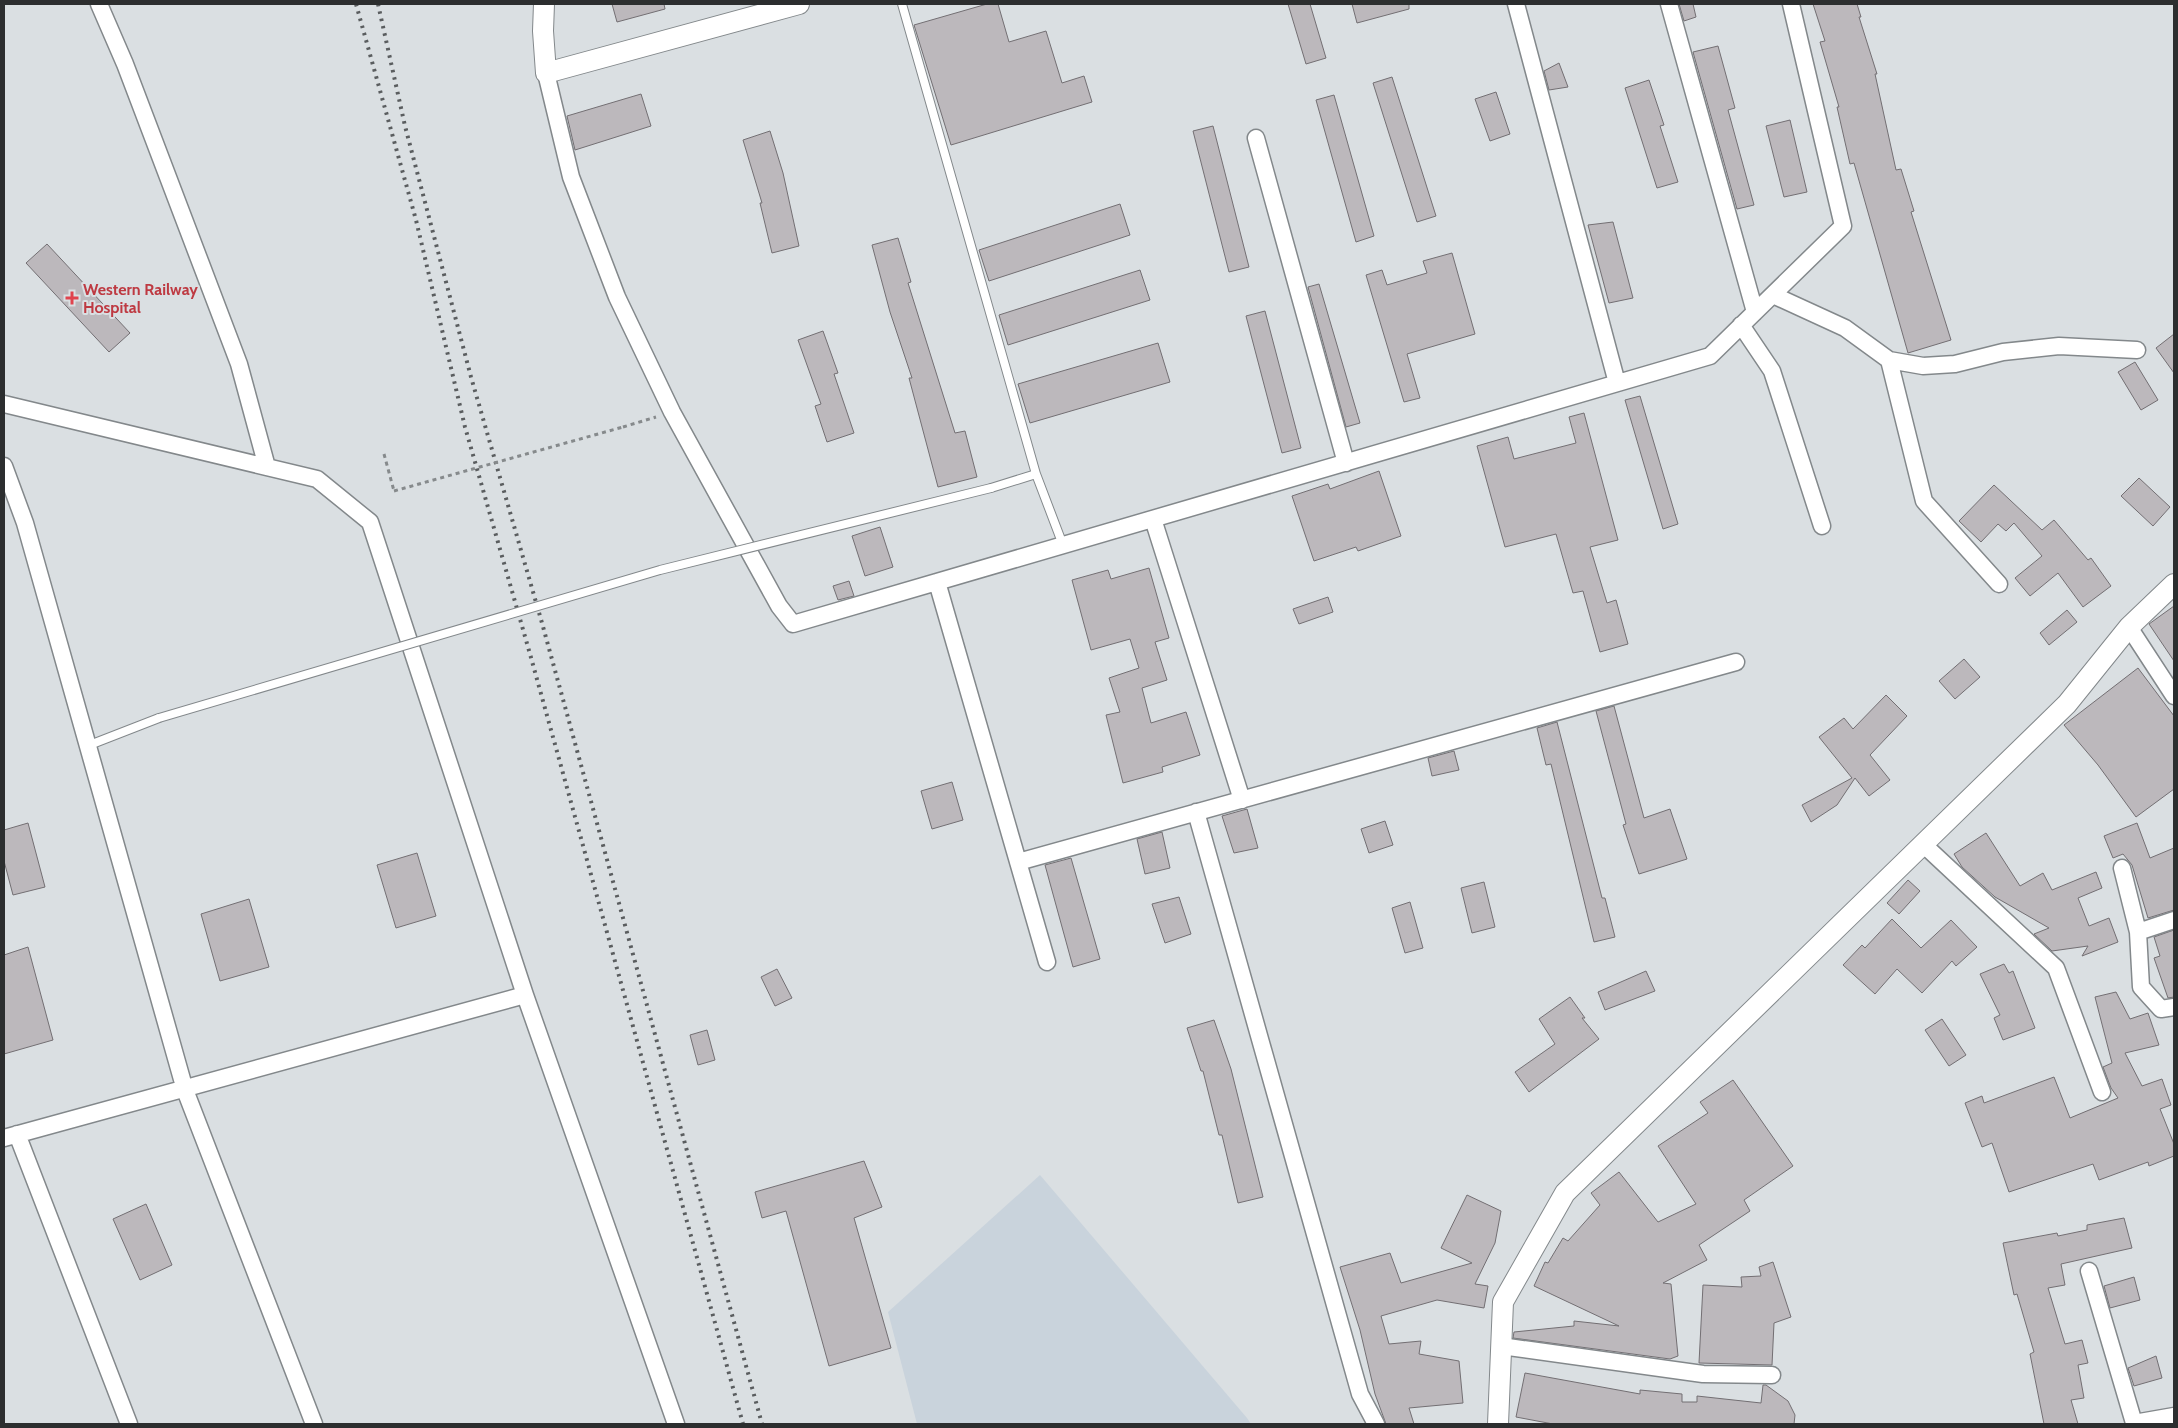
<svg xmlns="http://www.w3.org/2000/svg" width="2178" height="1428" font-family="Cabin,sans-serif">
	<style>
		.built { fill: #c9d3dc }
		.building { fill: #bcb8bc; stroke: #736f73 }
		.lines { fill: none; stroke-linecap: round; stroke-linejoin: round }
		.service-casing { stroke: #83888b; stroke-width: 10 }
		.minor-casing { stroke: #83888b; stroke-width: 19 }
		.tertiary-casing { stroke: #83888b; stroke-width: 22 }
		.path { stroke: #868a8c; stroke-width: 3; stroke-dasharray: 4 4; stroke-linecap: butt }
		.service { stroke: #fff; stroke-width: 8 }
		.minor { stroke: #fff; stroke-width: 16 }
		.tertiary { stroke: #fff; stroke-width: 20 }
		.rail { stroke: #5a5d5f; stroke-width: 4; stroke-dasharray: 2.5 5; stroke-linecap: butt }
		.service-bridge-casing { stroke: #83888b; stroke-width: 10; stroke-linecap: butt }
		.path-bridge { stroke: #868a8c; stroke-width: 3; stroke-dasharray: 4 4; stroke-linecap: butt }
		.service-bridge { stroke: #fff; stroke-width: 8 }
		.health-dot { fill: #e0444e; stroke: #dadfe2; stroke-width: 2 }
		.labels { text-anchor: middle; stroke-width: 4; stroke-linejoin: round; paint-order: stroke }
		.health-label { font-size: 16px; font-weight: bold; fill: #be3a42; stroke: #dadfe2; text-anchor: start }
	</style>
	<rect width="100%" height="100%" fill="#dadfe2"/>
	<!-- built -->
	<path class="built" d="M1040,1175l207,243 4,6h-334l-29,-112z"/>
	<!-- building -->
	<path class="building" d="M612,4h52l1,5 -48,13z
		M987,4h11l11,38 37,-11 16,52 22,-7 8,26 -141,43 -37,-120z
		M1288,4h22l16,54 -20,6z
		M1352,4h57v5l-52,14z
		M1679,4h14l3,13 -12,4z
		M1813,4h44l4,13h-2l18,57h-2l21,96 5,-1 13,42 -3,1 40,128 -43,13 -54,-190 -4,1 -13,-57h2l-19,-65 5,-1z
		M1718,46l17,62 -7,2 26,95 -17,4 -44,-157z
		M1559,63l9,24 -19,3 -5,-19z
		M1392,77l44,139 -19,6 -44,-139z
		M1649,80l15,45 -4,1 18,56 -21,6 -32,-100z
		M1496,92l14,42 -20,7 -15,-42z
		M641,94l10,32 -76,24 -8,-34z
		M1334,95l40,141 -18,6 -40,-142z
		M1790,120l17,72 -23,5 -18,-71z
		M1213,126l36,141 -20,5 -36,-141z
		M770,131l13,42 16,73 -27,7 -12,-50h2l-19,-63z
		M1120,204l10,31 -141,46 -10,-31z
		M1613,222l20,76 -24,5 -21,-78z
		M898,238l13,44 -3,1 47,150 10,-2 12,46 -39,10 -29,-109h3l-22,-66 -18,-67z
		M47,244l83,89 -21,19 -83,-89z
		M1452,253l23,81 -68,20 13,44 -16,4 -38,-127 16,-5 5,15 40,-12 -4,-12z
		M1140,270l10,30 -142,45 -9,-30z
		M1319,284l41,139 -14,4 -38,-140z
		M1265,311l36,137 -19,5 -36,-137z
		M823,331l15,42 -4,1 20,59 -27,9 -12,-36 6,-2 -23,-64z
		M2174,334v39l-18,-25z
		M1158,343l12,39 -140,41 -12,-39z
		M2135,362l23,38 -17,10 -23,-38z
		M1640,396l38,128 -15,5 -38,-129z
		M1584,413l34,127 -28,7 17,56 9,-3 12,44 -28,8 -17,-61 -10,2 -17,-59 -51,13 -28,-101 31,-9 6,22 62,-16 -7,-26z
		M1379,471l22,65 -43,15 -2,-4 -42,14 -22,-65 36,-12 2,5z
		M2139,478l31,29 -17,19 -32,-30z
		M1994,485l48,45 12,-10 34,40 3,-2 20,28 -28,21 -25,-34 -28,23 -15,-18 27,-22 -28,-33 -8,8 -8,-7 -17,18 -22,-21z
		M880,527l13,40 -28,9 -13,-40z
		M1149,568l20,70 -14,4 12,38 -25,8 9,35 35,-11 14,43 -38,12 1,5 -40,11 -17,-68 14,-3 -11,-34 30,-10 -9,-29 -39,11 -19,-70 36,-10 3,9z
		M849,581l5,15 -16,4 -5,-14z
		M1328,597l5,15 -34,12 -6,-15z
		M2174,606v55l-25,-37z
		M2067,610l10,12 -28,23 -9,-12z
		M1964,659l16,18 -25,22 -16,-18z
		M2138,668l36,48v73l-38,28 -38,-52 -34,-40z
		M1886,695l21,21 -37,39 20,25 -21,16 -14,-18 -18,27 -26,17 -9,-17 50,-27 -33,-41 25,-19 9,11z
		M1614,706l30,112 26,-9 17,50 -48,15 -16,-49 3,-1 -30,-113z
		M1557,722l45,176h3l10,39 -21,5 -43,-178 -5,1 -9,-37z
		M1454,751l5,19 -27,6 -4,-18z
		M952,782l11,38 -31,9 -11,-38z
		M1247,809l11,39 -24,5 -12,-37z
		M1385,821l8,24 -24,8 -8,-24z
		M28,823l17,64 -32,8 -9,-34v-31z
		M2137,823l13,35 24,-10v62l-26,8 -16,-53 -9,-11 -10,4 -9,-22z
		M1162,832l8,36 -25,6 -8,-35z
		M1986,833l34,53 23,-13 9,17 44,-18 6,16 -24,10 11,28 20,-8 9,24 -36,14 6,-10 -36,5 -18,-17 15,-6 -54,-31 -33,-30 -8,-13z
		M417,853l19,63 -40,12 -19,-63z
		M1071,858l29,101 -27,8 -28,-102z
		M1908,880l12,11 -21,23 -12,-11z
		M1484,882l11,45 -23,6 -11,-45z
		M1179,897l12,37 -26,9 -13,-39z
		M249,899l20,68 -49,14 -19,-67z
		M1410,902l13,46 -18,5 -13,-45z
		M1892,919l29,29 30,-28 26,27 -21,19 -4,-5 -30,32 -25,-24 -22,25 -32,-29 19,-20 3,3z
		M2174,930v67l-6,1 -14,-40 6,-2 -6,-19z
		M28,947l25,93 -49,14v-99z
		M2004,964l5,9 4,-2 22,57 -32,12 -9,-22 6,-3 -20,-41z
		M777,969l15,29 -17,8 -14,-29z
		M1646,971l9,20 -50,19 -7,-18z
		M2116,992l14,27 18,-6 11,32 -34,8 17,33 20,-7 9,26 -11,4 14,35v12l-25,10 -1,-4 -49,18 -6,-16 -84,28 -17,-49 -10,4 -17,-44 17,-7 2,7 70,-26 16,41 48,-20 -7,-10 -8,-21 9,-4 -17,-66z
		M1570,997l15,21h-3l17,21 -70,53 -14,-20 40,-28 -16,-25z
		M1942,1019l24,36 -17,11 -24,-36z
		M1214,1020l17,49 32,128 -25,6 -16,-68h-3l-16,-64h-2l-14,-43z
		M707,1030l8,30 -17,5 -8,-30z
		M1733,1080l60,86 -49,34 6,11 -51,34 8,15 -44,23 8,1 7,72 -8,3 -157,-21 1,-6 60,-6v-5l45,5 -85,-40 11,-24 3,1 15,-25 5,3 32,-36 -9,-12 28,-21 39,50 38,-18 -38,-58 50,-33 -8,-11z
		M864,1161l18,46 -28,11 37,130 -62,18 -43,-155 -24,7 -7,-26z
		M1467,1195l34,16 -6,32 -20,41 13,2 -4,22 -47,-8 -56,16 8,28 32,-3 -2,13 40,7 4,42 -54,5 5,16h-28l-11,-30 -15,-64 -20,-63 50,-14 11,30 71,-20 -31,-15z
		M146,1204l26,61 -32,15 -27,-61z
		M2124,1218l8,30 -71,16 4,21 -17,3 17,56 17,-4 6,23 -10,2 6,33 -13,2 7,24h-34l-14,-70 4,-2 -17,-58 -3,1 -11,-52 54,-10 1,3 29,-6v-5z
		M1773,1262l18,55 -17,6 -2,42 -73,-2 4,-78 39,2 -1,-10 20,-1 -2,-9z
		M2134,1277l6,23 -30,8 -6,-22z
		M2156,1356l6,22 -28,8 -6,-18z
		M1525,1373l115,21v-4l42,4v8h15v-6l64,7 2,-18h3l22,16 7,14 -1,9h-241l-37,-7z"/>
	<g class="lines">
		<defs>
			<path id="service" d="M902,4l134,470 -45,14
				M1036,474l27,71
				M87,746l72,-28"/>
			<path id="minor" d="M99,4l26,60 114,300 28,103
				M1516,4l101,379
				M1669,4l86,308
				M546,73l25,104 46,120 55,115 107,194 14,18 917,-268 133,-130 -52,-222
				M1256,138l90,325
				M1773,295l72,33 44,32 35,141 75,83
				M1741,325l31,46 50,155
				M1889,360l34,6 32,-2 48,-12 56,-6 78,4
				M4,404l313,75 53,43 155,473 151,429
				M4,466l21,57 160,567 129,334
				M1153,519l89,281
				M937,582l110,380
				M2129,627l45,69
				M1196,812l164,582 16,30
				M1924,845l132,123 46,124
				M1018,862l718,-200
				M2122,868l16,64 3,55 20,22 13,-2
				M2138,932l36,-12
				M17,1134l112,290
				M4,1138l521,-143
				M2089,1271l45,152 40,-7
				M1501,1346l202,28 69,1"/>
			<path id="tertiary" d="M544,4l-1,27 3,42 253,-69
				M1498,1424l5,-122 62,-109 502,-489 62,-77 45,-43"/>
		</defs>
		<!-- service casing -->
		<use href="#service" class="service-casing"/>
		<!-- minor casing -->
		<use href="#minor" class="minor-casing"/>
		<!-- tertiary casing -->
		<use href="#tertiary" class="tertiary-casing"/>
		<!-- path -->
		<path class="path" d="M623,427l33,-10
			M384,454l10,37"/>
		<!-- service -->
		<use href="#service" class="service"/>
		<!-- minor -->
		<use href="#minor" class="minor"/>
		<!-- tertiary -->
		<use href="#tertiary" class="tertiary"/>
		<!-- rail -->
		<path class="rail" d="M356,4l60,216 49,207 65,227 213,770
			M378,4l27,122 66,251 71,246 220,801"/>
		<defs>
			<path id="service-bridge" d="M159,718l501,-148 331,-82"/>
		</defs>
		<!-- service-bridge casing -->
		<use href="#service-bridge" class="service-bridge-casing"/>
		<!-- path-bridge -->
		<path class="path-bridge" d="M394,491l229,-64"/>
		<!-- service-bridge -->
		<use href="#service-bridge" class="service-bridge"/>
	</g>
	<!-- markers -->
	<path class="health-dot" d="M69.5 290.5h5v5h5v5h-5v5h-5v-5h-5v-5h5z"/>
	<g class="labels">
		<!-- health labels -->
		<g class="health-label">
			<text x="83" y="295">Western Railway<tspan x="83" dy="18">Hospital</tspan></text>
		</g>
	</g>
	<!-- border -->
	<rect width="2178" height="1428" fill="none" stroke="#2c2e2f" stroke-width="10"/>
</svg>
